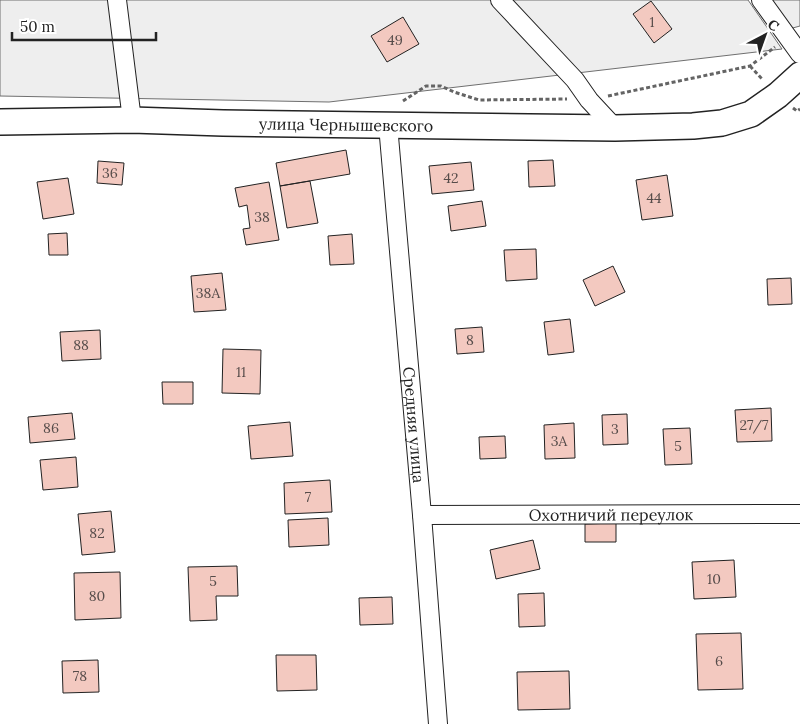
<svg xmlns="http://www.w3.org/2000/svg" width="800" height="724" font-family="Lora,serif">
	<style>
		.green { fill: #eee; stroke: #6f6f6f }
		.building { fill: #f3c9c0; stroke: #222 }
		.lines { fill: none; stroke-linecap: round; stroke-linejoin: round }
		.street-casing { stroke: #222; stroke-width: 20 }
		.secondary-casing { stroke: #222; stroke-width: 28 }
		.path { stroke: #646464; stroke-width: 3; stroke-dasharray: 4 2.5; stroke-linecap: butt }
		.street { stroke: #fff; stroke-width: 18 }
		.secondary { stroke: #fff; stroke-width: 25 }
		.labels { text-anchor: middle; stroke-width: 4; stroke-linejoin: round; paint-order: stroke }
		.number-label { font-size: 14px; fill: #564c4a }
		.street-label { font-size: 16px; fill: #222; stroke: #fff }
	</style>
	<rect width="100%" height="100%" fill="#fff"/>
	<!-- green -->
	<path class="green" d="M0,0h748l34,49 -453,53 -329,-6z
		M772,0h28v26l-11,3z"/>
	<!-- building -->
	<path class="building" d="M651,1l21,28 -18,14 -21,-29z
		M403,17l16,27 -32,18 -16,-26z
		M346,150l4,24 -70,12 -4,-23z
		M553,160l2,26 -26,1 -1,-26z
		M98,161l26,2 -2,22 -25,-2z
		M471,162l3,28 -42,4 -3,-28z
		M667,175l6,41 -31,4 -6,-40z
		M68,178l6,36 -31,5 -6,-37z
		M310,181l8,42 -31,5 -7,-42z
		M269,182l10,58 -33,5 -3,-16 7,-1 -3,-23 -8,2 -4,-19z
		M482,201l4,25 -35,5 -3,-25z
		M67,233l1,22h-19l-1,-21z
		M352,234l2,30 -24,1 -2,-29z
		M536,249l1,30 -31,2 -2,-31z
		M613,266l12,26 -30,14 -12,-26z
		M222,273l4,37 -32,2 -3,-36z
		M791,278l1,26 -24,1 -1,-26z
		M570,319l4,33 -26,3 -4,-33z
		M482,327l2,25 -27,2 -2,-25z
		M100,330l1,29 -39,2 -2,-29z
		M223,349l38,1 -1,44 -38,-1z
		M162,382h31v22h-30z
		M771,408l1,33 -35,1 -2,-32z
		M72,413l3,26 -45,4 -2,-26z
		M627,414l1,30 -25,1 -1,-30z
		M290,422l3,34 -42,3 -3,-33z
		M574,423l1,35 -30,1 -1,-34z
		M690,428l2,36 -27,1 -2,-36z
		M505,436l1,22 -26,1 -1,-22z
		M76,457l2,30 -35,3 -3,-30z
		M330,480l2,32 -47,2 -1,-31z
		M111,511l4,41 -33,3 -4,-41z
		M328,518l1,27 -40,2 -1,-27z
		M616,523v19h-31v-18z
		M533,540l7,29 -44,10 -6,-29z
		M734,560l2,37 -42,2 -2,-37z
		M237,566l1,30h-22l1,24 -27,1 -2,-54z
		M120,572l1,46 -46,2 -1,-47z
		M544,593l1,33 -26,1 -1,-33z
		M392,597l1,27 -33,1 -1,-27z
		M741,633l2,56 -45,1 -2,-56z
		M276,655h40l1,35 -40,1z
		M98,660l1,32 -36,1 -1,-32z
		M569,671l1,38 -52,1 -1,-38z"/>
	<g class="lines">
		<defs>
			<g id="street">
				<path d="M117,0l15,120"/>
				<path d="M500,0l75,80 14,20 26,28"/>
				<path d="M761,0l39,54"/>
				<path id="s1" d="M388,125l34,390 16,209"/>
				<path id="s2" d="M422,515l378,-1"/>
			</g>
			<g id="secondary">
				<path id="s3" d="M0,122l132,-2 91,3 392,5 78,-2 29,-3 29,-9 27,-19 22,-20"/>
			</g>
		</defs>
		<!-- street casing -->
		<use href="#street" class="street-casing"/>
		<!-- secondary casing -->
		<use href="#secondary" class="secondary-casing"/>
		<!-- path -->
		<path class="path" d="M750,66l13,14
			M608,96l142,-30 25,-19
			M403,101l23,-15h15l13,6 25,8 88,-1
			M793,108l4,3 3,-2"/>
		<!-- street -->
		<use href="#street" class="street"/>
		<!-- secondary -->
		<use href="#secondary" class="secondary"/>
	</g>
	<g class="labels">
		<!-- number labels -->
		<g class="number-label">
			<text x="652" y="27">1</text>
			<text x="395" y="45">49</text>
			<text x="110" y="178">36</text>
			<text x="451" y="183">42</text>
			<text x="654" y="203">44</text>
			<text x="262" y="222">38</text>
			<text x="208" y="298">38А</text>
			<text x="470" y="345">8</text>
			<text x="81" y="350">88</text>
			<text x="241" y="377">11</text>
			<text x="754" y="430">27/7</text>
			<text x="51" y="433">86</text>
			<text x="615" y="434">3</text>
			<text x="559" y="446">3А</text>
			<text x="678" y="451">5</text>
			<text x="308" y="502">7</text>
			<text x="97" y="538">82</text>
			<text x="714" y="584">10</text>
			<text x="213" y="586">5</text>
			<text x="97" y="601">80</text>
			<text x="719" y="666">6</text>
			<text x="80" y="681">78</text>
		</g>
		<!-- street labels -->
		<g class="street-label">
			<text dy="6" stroke="none"><textPath href="#s3" startOffset="346">улица Чернышевского</textPath></text>
			<text dy="6" stroke="none"><textPath href="#s1" startOffset="301">Средняя улица</textPath></text>
			<text dy="6" stroke="none"><textPath href="#s2" startOffset="189">Охотничий переулок</textPath></text>
		</g>
	</g>
	<!-- north arrow -->
	<g transform="translate(765 35) rotate(41)" stroke="#ffffff" stroke-width="4" paint-order="stroke">
	<path d="M0-4L9 19L0 12L-9 19Z" fill="#222222"/>
	<text y="-8" font-size="14" font-weight="bold" text-anchor="middle" fill="#222222">С</text>
	</g>
	<!-- scale -->
	<path d="M12 32v8h144v-8" fill="none" stroke="#222222" stroke-width="2.5"/>
	<text x="20" y="32" font-size="15" fill="#222222" stroke="#ffffff" stroke-width="4" paint-order="stroke">50 m</text>
</svg>
